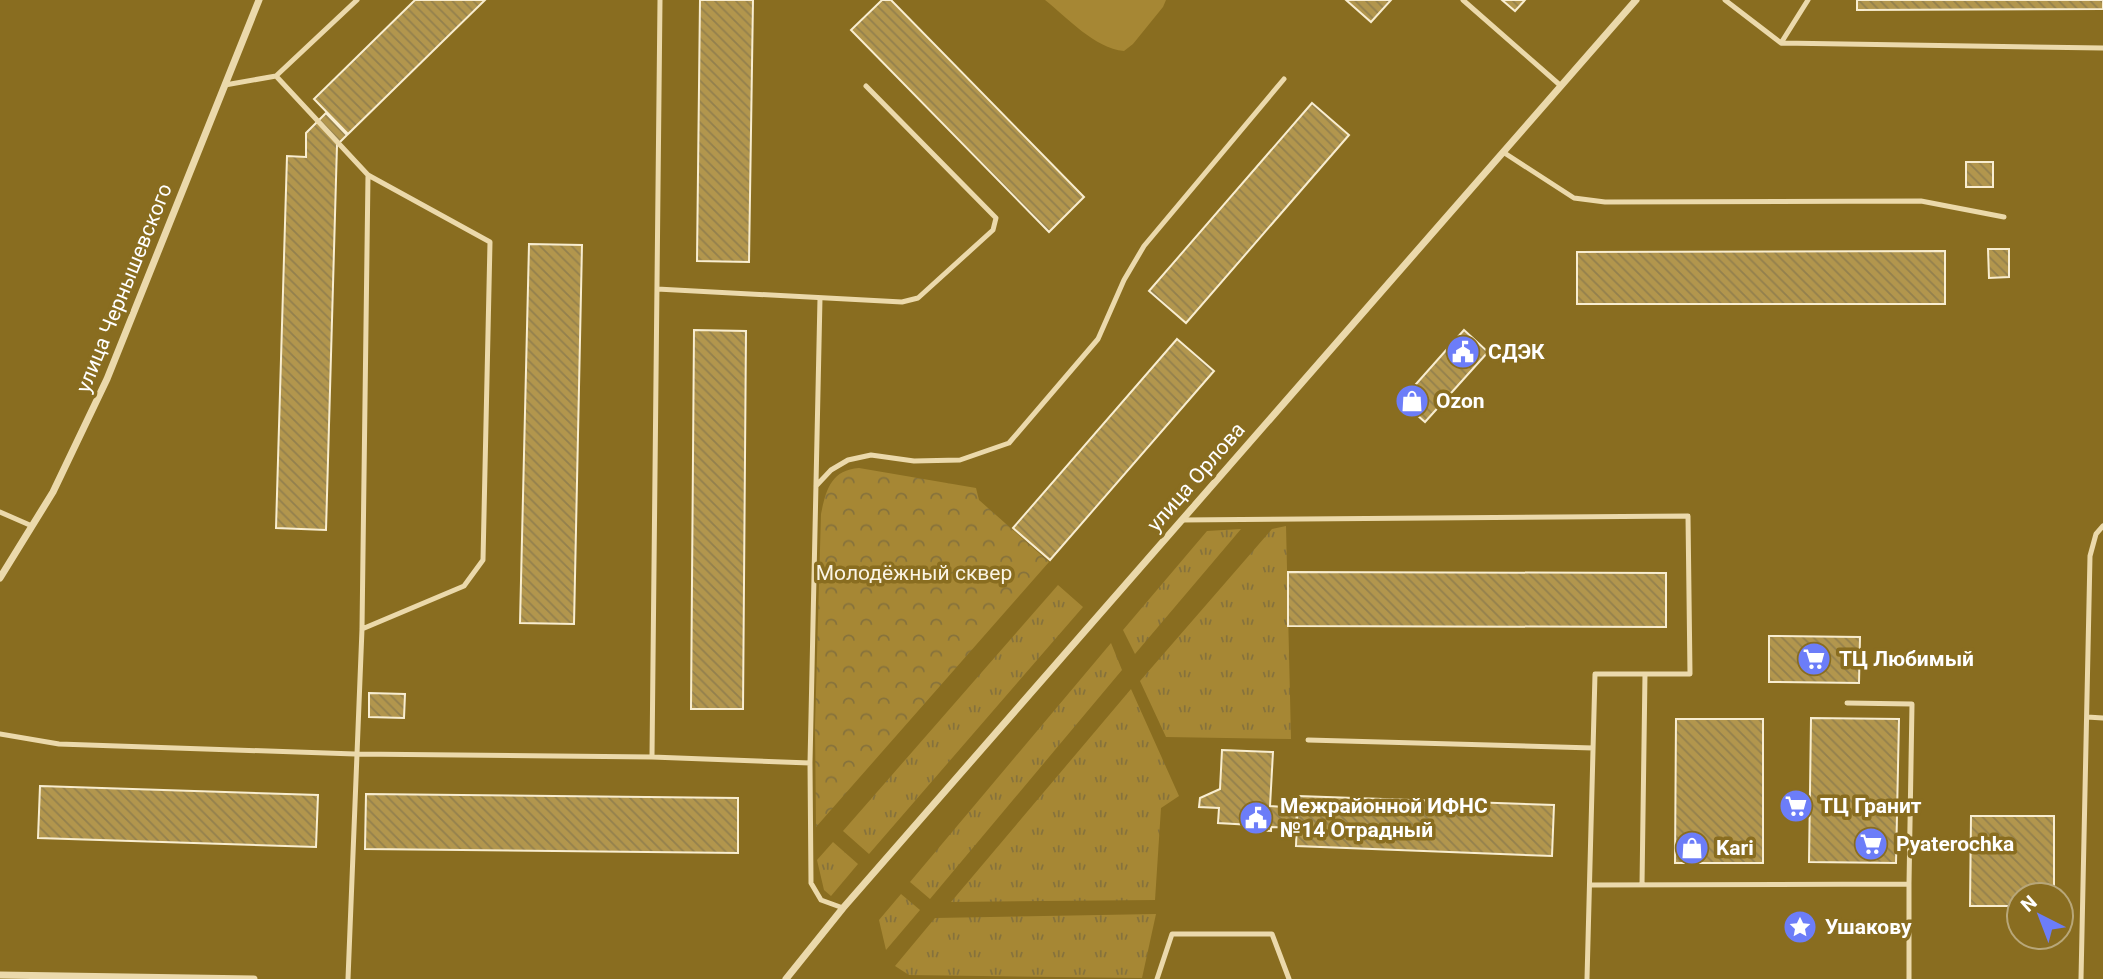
<svg xmlns="http://www.w3.org/2000/svg" width="2103" height="979" font-family="Roboto,sans-serif">
	<style>
		.grass { fill: url(#grass-tufts) }
		.park { fill: url(#park-crowns) }
		.garden { fill: #a68734 }
		.building { fill: url(#building-back-hatch); stroke: #f8edd0; stroke-width: 2 }
		.lines { fill: none; stroke-linecap: round; stroke-linejoin: round }
		.service { stroke: #ebd9ab; stroke-width: 5 }
		.minor { stroke: #ebd9ab; stroke-width: 7 }
		.labels { text-anchor: middle; stroke-width: 7; stroke-linejoin: round; paint-order: stroke }
		.street-label { font-size: 21px; fill: #fff; stroke: #896d20 }
		.poi-label { font-size: 21px; font-weight: bold; fill: #fff; stroke: #896d20; text-anchor: start }
		.park-label { font-size: 21px; fill: #fbf5e5; stroke: #896d20 }
	</style>
	<defs>
		<pattern id="grass-tufts" width="24" height="20" patternUnits="userSpaceOnUse" patternTransform="scale(1.75)"><rect width="24" height="20" fill="#a68734"/><path d="M3 7l-1-3M5 7V3M7 7l1-3M15 17l-1-3M17 17v-4M19 17l1-3" fill="none" stroke="#86723c"/></pattern>
		<pattern id="park-crowns" width="20" height="18" patternUnits="userSpaceOnUse" patternTransform="scale(1.75)"><rect width="20" height="18" fill="#a68734"/><path d="M2 6a3 3 0 1 1 6 0M12 15a3 3 0 1 1 6 0" fill="none" stroke="#86723c"/></pattern>
		<pattern id="building-back-hatch" width="6" height="6" patternUnits="userSpaceOnUse" patternTransform="scale(1.75)"><rect width="6" height="6" fill="#b2964d"/><path d="M-1 5l2 2M0 0l6 6M5-1l2 2" fill="none" stroke="#93804d"/></pattern>
	</defs>
	<rect width="100%" height="100%" fill="#896d20"/>
	<!-- grass -->
	<path class="grass" d="M1286,526l5,213 -125,-2 -26,-56 132,-152z
		M1241,529l-106,125 -12,-24 84,-99z
		M1058,585l25,22 -214,247 -26,-23z
		M1111,643l11,27 -192,229 -20,-17z
		M1131,689l48,107 -18,12 -6,92 -204,2z
		M833,842l25,22 -27,32 -7,-6 -7,-30z
		M901,894l19,16 -34,40 -7,-30z
		M1156,914l-14,64 -233,-3 -14,-9 40,-48z"/>
	<!-- park -->
	<path class="park" d="M859,468l117,20 3,12 70,62 -233,265 -1,-101 6,-212c5,-24 10,-44 38,-46z"/>
	<!-- garden -->
	<path class="garden" d="M1045,0h121l-3,7 -30,37 -9,7c-30,-3 -56,-33 -79,-51z"/>
	<!-- building -->
	<path class="building" d="M415,0h70l-137,134 -34,-35z
		M700,0h53l-4,262 -52,-1z
		M882,0h9l193,197 -35,35 -198,-202z
		M1346,0h45l-20,22z
		M1502,0h23l-10,11z
		M1857,0h246v9l-246,1z
		M1312,103l37,32 -163,188 -37,-32z
		M326,113l21,22 -10,10 -11,385 -50,-2 11,-372 19,1v-24z
		M1966,162h27v25h-27z
		M529,244l53,1 -8,379 -54,-1z
		M1988,249h21v28l-20,1z
		M1945,251v53h-368v-52z
		M694,330l52,1 -3,378h-52z
		M1464,330l24,22 -63,70 -24,-21z
		M1177,339l37,32 -164,189 -37,-32z
		M1288,572l378,1v54l-378,-1z
		M1769,636l91,1 -1,46 -90,-1z
		M369,693l36,1 -1,24 -35,-1z
		M1811,718l88,1 -3,144 -87,-1z
		M1676,719h87v144h-88z
		M1222,750l51,2 -3,54 27,2 -1,20 -25,-1v4l-19,-1v-5l-34,-2 1,-15 -20,-1 1,-9 20,-9z
		M40,786l278,9 -2,52 -278,-9z
		M366,794l372,4v55l-373,-4z
		M1298,796l256,9 -2,51 -256,-10z
		M1971,816h83v79h-35v11h-49z"/>
	<g class="lines">
		<!-- service -->
		<path class="service" d="M1463,0l98,86
			M1725,0l56,43 27,-43
			M1781,43l322,5
			M276,76l81,-76
			M225,85l51,-9 92,99 -6,454 -14,350
			M1503,152l71,46 31,4 316,-1 83,16
			M657,289l245,13 16,-4 75,-68 3,-12 -130,-132
			M820,298l-10,465 1,120 10,17 22,8
			M816,486l15,-16 17,-10 23,-5 43,6 46,-1 49,-17 89,-104 26,-59 20,-34 140,-167
			M0,512l32,14
			M1181,520l507,-4 2,158h-95l-8,305
			M362,629l102,-43 19,-26 7,-318 -122,-67
			M1847,703l65,1 -3,180
			M2087,717l16,1
			M0,734l59,10 296,10 297,3 158,6
			M1308,740l285,8
			M652,757l8,-757
			M1590,885l319,-1v95
			M1642,885l3,-211
			M1157,979l15,-45h100l17,45
			M2081,979l9,-423 6,-22 7,-8"/>
		<!-- minor -->
		<path class="minor" d="M0,578l53,-86 54,-113 152,-379
			M0,975l254,4
			M786,979l57,-71 793,-908"/>
	</g>
	<!-- icons -->
	<defs>
		<symbol id="civic-disc" viewBox="-11 -11 22 22"><circle r="9.5" fill="#6c7df8" stroke="#896d20"/><path d="M-.6-6.5H3V-4.5H.6V-3L4-1V1h2V6H-6V1h2V-1L-.6-3ZM-1.2 2.5V6h2.4V2.5Z" fill="#fff"/></symbol>
		<symbol id="shop-disc" viewBox="-11 -11 22 22"><circle r="9.5" fill="#6c7df8" stroke="#896d20"/><path d="M-5-2.5h2.3a2.7 3.5 0 0 1 5.4 0H5L5.5 6h-11ZM-1.5-2.5h3a1.5 2.3 0 0 0-3 0Z" fill="#fff"/></symbol>
		<symbol id="supermarket-disc" viewBox="-11 -11 22 22"><circle r="9.5" fill="#6c7df8" stroke="#896d20"/><path d="M-6-5.5h2.5l.6 2H6L4.5 2H-2.5L-4.4-4H-6ZM-1.5 3.2a1.3 1.3 0 1 0 .1 0ZM3 3.2a1.3 1.3 0 1 0 .1 0Z" fill="#fff"/></symbol>
		<symbol id="sight-disc" viewBox="-11 -11 22 22"><circle r="9.5" fill="#6c7df8" stroke="#896d20"/><path d="M0-6L1.8-2.2L6-1.7L2.9 1.2L3.7 5.4L0 3.3L-3.7 5.4L-2.9 1.2L-6-1.7L-1.8-2.2Z" fill="#fff"/></symbol>
	</defs>
	<g fill-rule="evenodd">
		<use href="#civic-disc" x="1444" y="333" width="38" height="38"/>
		<use href="#shop-disc" x="1393" y="382" width="38" height="38"/>
		<use href="#supermarket-disc" x="1795" y="640" width="38" height="38"/>
		<use href="#supermarket-disc" x="1777" y="787" width="38" height="38"/>
		<use href="#civic-disc" x="1237" y="799" width="38" height="38"/>
		<use href="#supermarket-disc" x="1852" y="825" width="38" height="38"/>
		<use href="#shop-disc" x="1673" y="829" width="38" height="38"/>
		<use href="#sight-disc" x="1781" y="908" width="38" height="38"/>
	</g>
	<g class="labels">
		<!-- street labels -->
		<g class="street-label">
			<text transform="translate(124 288) rotate(-68)" y="7">улица Чернышевского</text>
			<text transform="translate(1196 477) rotate(-49)" y="7">улица Орлова</text>
		</g>
		<!-- poi labels -->
		<g class="poi-label">
			<text x="1488" y="359">СДЭК</text>
			<text x="1436" y="408">Ozon</text>
			<text x="1839" y="666">ТЦ Любимый</text>
			<text x="1280" y="813">Межрайонной ИФНС<tspan x="1280" dy="24">№14 Отрадный</tspan></text>
			<text x="1820" y="813">ТЦ Гранит</text>
			<text x="1896" y="851">Pyaterochka</text>
			<text x="1716" y="855">Kari</text>
			<text x="1825" y="934">Ушакову</text>
		</g>
		<!-- park labels -->
		<g class="park-label">
			<text x="914" y="580">Молодёжный сквер</text>
		</g>
	</g>
	<!-- north arrow -->
	<g transform="translate(2040 916) rotate(318)"><circle r="33" fill="#896d20" stroke="#b8a779" stroke-width="2"/>
	<path d="M0-5L12 26L0 18L-12 26Z" fill="#6c7df8"/>
	<text y="-10" font-size="19" font-weight="bold" text-anchor="middle" fill="#ffffff">N</text>
	</g>
</svg>
